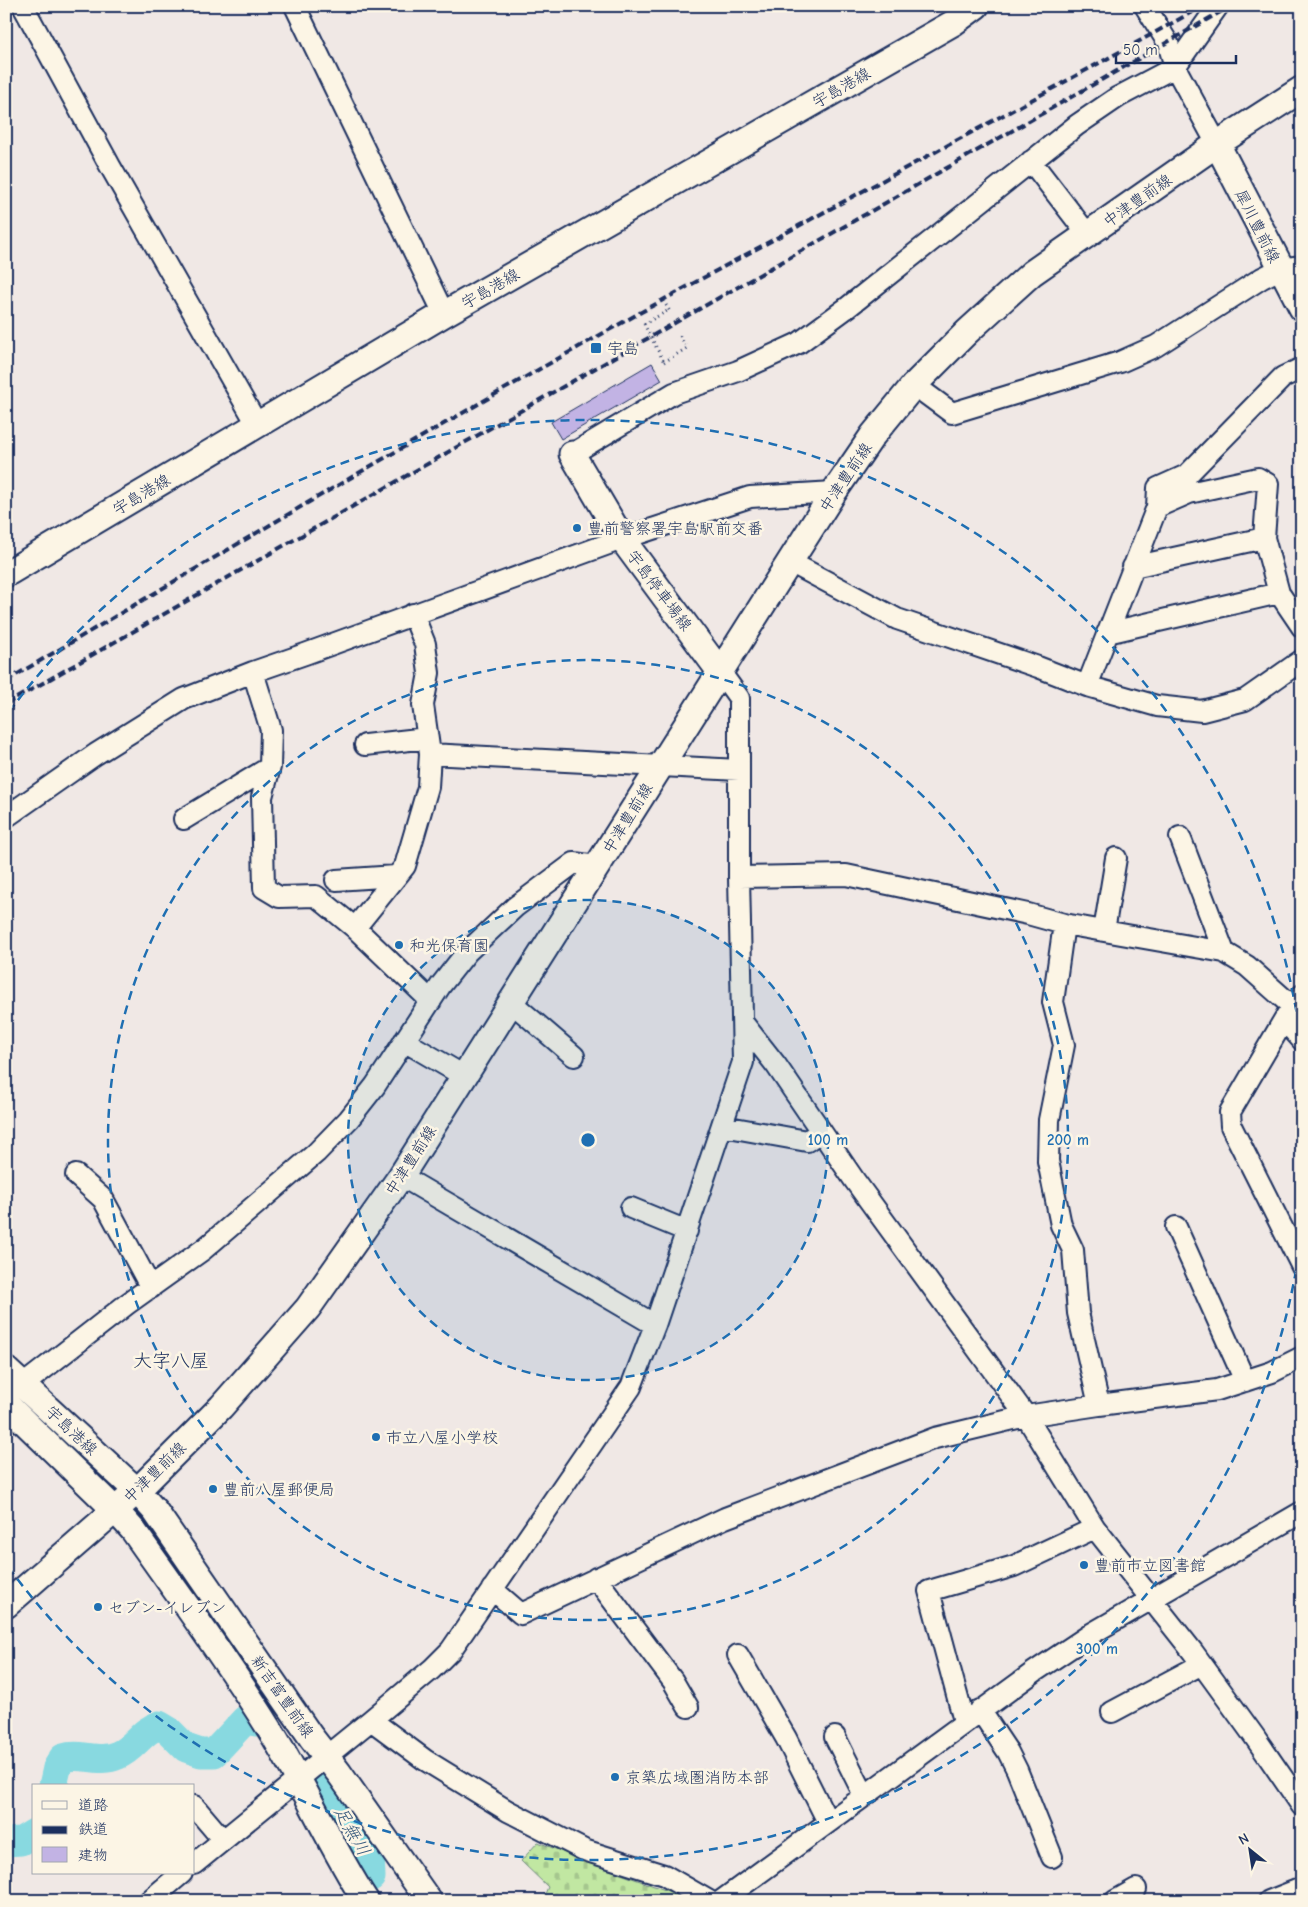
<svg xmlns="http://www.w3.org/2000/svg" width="1308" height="1907" font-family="'Comic Neue','Klee One',sans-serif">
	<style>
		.cemetery { fill: url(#cemetery-stones); stroke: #6e8b80 }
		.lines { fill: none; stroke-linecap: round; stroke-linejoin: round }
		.river { stroke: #88d9e0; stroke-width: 29 }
		.building { fill: #c2b3e4; stroke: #1b2f5e }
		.minor-casing { stroke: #1b2f5e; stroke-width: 24 }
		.major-casing { stroke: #1b2f5e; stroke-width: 29 }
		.path { stroke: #1b2f5e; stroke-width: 3; stroke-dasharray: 1 4; stroke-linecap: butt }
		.minor { stroke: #fcf5e5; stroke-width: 20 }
		.major { stroke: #fcf5e5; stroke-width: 25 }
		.rail { stroke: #1b2f5e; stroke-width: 4; stroke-dasharray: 8 4; stroke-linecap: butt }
		.path-bridge { stroke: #1b2f5e; stroke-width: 3; stroke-dasharray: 1 4; stroke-linecap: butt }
		.ring { fill: none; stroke: #1f6fb2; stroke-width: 2.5; stroke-dasharray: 9 6 }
		.poi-dot { fill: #1f6fb2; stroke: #fcf5e5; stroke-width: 2 }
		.labels { text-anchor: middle; stroke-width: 5; stroke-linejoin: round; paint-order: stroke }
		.street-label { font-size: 16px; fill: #1b2f5e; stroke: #fcf5e5 }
		.poi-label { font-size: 16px; fill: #1b2f5e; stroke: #fcf5e5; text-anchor: start }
		.water-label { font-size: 18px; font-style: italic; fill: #365a7e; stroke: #fcf5e5 }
		.quarter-label { font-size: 19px; fill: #1b2f5e; stroke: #fcf5e5 }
		.centre { fill: #1f6fb2; stroke: #fcf5e5; stroke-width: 2.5 }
		.ring-label { font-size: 15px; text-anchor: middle; font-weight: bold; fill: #1f6fb2; stroke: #fcf5e5; stroke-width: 5; stroke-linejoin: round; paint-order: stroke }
	</style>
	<defs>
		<pattern id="cemetery-stones" width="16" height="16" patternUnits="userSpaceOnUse" patternTransform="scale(1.25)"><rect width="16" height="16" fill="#c1e7a2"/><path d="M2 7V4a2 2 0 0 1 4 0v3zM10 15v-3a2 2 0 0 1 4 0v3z" fill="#a5c68e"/></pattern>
	</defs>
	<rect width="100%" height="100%" fill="#f0e8e5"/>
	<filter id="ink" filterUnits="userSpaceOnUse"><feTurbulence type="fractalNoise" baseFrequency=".02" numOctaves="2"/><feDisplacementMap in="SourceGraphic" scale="10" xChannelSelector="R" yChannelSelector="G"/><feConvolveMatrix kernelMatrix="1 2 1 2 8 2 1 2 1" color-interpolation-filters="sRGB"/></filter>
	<g filter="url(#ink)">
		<!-- cemetery -->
		<path class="cemetery" d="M538,1842l50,20 88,32 2,5 -2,2h-134l6,-14 -27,-26z"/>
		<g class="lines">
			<!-- river -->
			<path class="river" d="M53,1786l4,-18 6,-10c19,-6 35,6 55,-3 17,-7 22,-23 41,-30l10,6 17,17 15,5h13l31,-33 11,2
				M326,1789l44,65 1,23
				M6,1842l15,-1 13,-8"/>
		</g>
		<!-- building -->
		<path class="building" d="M652,363l10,17 -101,59 -10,-17z"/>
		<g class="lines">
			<defs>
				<path id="minor" d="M23,6l87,160 148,260
					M295,6l149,308
					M1145,6l23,37 7,24 42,77
					M1031,161l57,74
					M914,385l38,28 168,-51 36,-16 106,-68 18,-9 22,-3
					M572,454l102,-61 64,-22 61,-28 49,-36 229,-182 41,-28 57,-30 43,-61
					M1157,507l32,-14 69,-15 10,6 -4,54
					M790,562l107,57 141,48 49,19 70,20 45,5 43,-11 57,-40
					M1133,567l131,-29 15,55
					M1107,633l172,-40 23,34
					M253,672l18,58 -1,37 -8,30 2,91 15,9 37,-1 39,32 76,73
					M1087,686l70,-179 1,-19 29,-13 96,-98 19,-9
					M365,745l62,-7
					M430,754l309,16
					M6,817l90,-63 88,-55 69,-27 52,-18 317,-115 128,-42 84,-5
					M184,819l86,-52
					M1180,837l44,115
					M739,877l107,-2 182,39 36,10 160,28 23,14 45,40
					M336,880l60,-4
					M1064,924l-11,78 11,43 -15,75 -1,41 13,64 12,25 5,63 21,92
					M355,928l50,-62 23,-79 2,-33 -7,-49 6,-32 -4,-29 -12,-30
					M1104,931l12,-73
					M1302,995l-10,11 -62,106 1,14 71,141
					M511,1002l63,54
					M1284,1020l18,20
					M743,1023l33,42 79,116 171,235 69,112 98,124 61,84 48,70
					M404,1041l60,35
					M723,1126l84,15 14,-10
					M76,1175l27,24 48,89
					M401,1176l254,149
					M631,1208l56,23
					M1176,1227l69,154
					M6,1393l17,-8 104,-81 77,-55 112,-96 33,-34 26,-33 66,-101 26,-33 48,-45 59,-44 23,3
					M596,1578l77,103 15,26
					M492,1589l29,25 204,-96 210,-80 91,-22 73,-11 118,-15 55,-18 30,-15
					M738,1655l48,83 42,84
					M980,1710l28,42 9,18 35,87
					M1112,1712l90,-48
					M371,1720l54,40 83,51 76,39 80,25 45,26
					M964,1721l-35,-130 85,-25 81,-38
					M835,1737l29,58
					M194,1806l29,34
					M194,1864l177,-144 61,-51 19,-19 180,-263 24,-62 88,-263 -4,-185v-179l-18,-25
					M149,1901l33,-28
					M721,1901l313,-229 57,-38 211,-122
					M1115,1901l21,-12
					M1269,1901l33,-13"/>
				<path id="major" d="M1217,144l85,164
					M572,454l50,85 99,134
					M6,574l438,-260 509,-291 23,-17
					M6,1370l131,121 18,20 156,226 28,36 90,128
					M6,1404l109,106 18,20c46,66 94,130 136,198 35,56 61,118 97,173
					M6,1605l131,-114 84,-84 87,-99 93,-132 433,-684 39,-57 41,-50 53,-53 65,-59 185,-129 85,-55"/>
			</defs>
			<!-- minor casing -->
			<use href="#minor" class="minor-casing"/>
			<!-- major casing -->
			<use href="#major" class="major-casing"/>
			<!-- path -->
			<path class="path" d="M666,305l5,8
				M644,324l25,-14
				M664,362l23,-14 -8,-14"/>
			<!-- minor -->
			<use href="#minor" class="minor"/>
			<!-- major -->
			<use href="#major" class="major"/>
			<!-- rail -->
			<path class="rail" d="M6,681c218,-129 436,-259 657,-381 180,-99 361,-195 540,-294
				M6,704l1225,-698"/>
			<!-- path-bridge -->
			<path class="path-bridge" d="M644,324l20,38"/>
		</g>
	</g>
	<!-- distance rings -->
	<circle cx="588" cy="1140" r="240" fill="#1f6fb2" fill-opacity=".12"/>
	<g class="ring">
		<circle cx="588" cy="1140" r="240"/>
		<circle cx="588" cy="1140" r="480"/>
		<path d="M1301 1240A720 720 0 0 1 9 1568M9 712A720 720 0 0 1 1301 1040"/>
	</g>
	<!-- markers -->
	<g class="poi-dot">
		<rect x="590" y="342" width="12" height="12" rx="2.5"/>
		<circle cx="577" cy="528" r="5"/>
		<circle cx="399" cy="945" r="5"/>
		<circle cx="376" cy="1437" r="5"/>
		<circle cx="213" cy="1489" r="5"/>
		<circle cx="1084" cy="1565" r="5"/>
		<circle cx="98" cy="1607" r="5"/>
		<circle cx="615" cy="1777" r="5"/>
	</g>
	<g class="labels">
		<!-- street labels -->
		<g class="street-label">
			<text transform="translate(841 87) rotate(-30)" y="6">宇島港線</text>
			<text transform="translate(1137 200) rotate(-35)" y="6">中津豊前線</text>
			<text transform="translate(1258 226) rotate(63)" y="6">犀川豊前線</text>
			<text transform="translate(490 288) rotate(-30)" y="6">宇島港線</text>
			<text transform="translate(845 477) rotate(-56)" y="6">中津豊前線</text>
			<text transform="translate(141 494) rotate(-31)" y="6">宇島港線</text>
			<text transform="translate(660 590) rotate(53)" y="6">宇島停車場線</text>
			<text transform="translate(627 818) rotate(-58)" y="6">中津豊前線</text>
			<text transform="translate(410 1160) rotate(-57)" y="6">中津豊前線</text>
			<text transform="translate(72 1430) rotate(43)" y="6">宇島港線</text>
			<text transform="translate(154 1472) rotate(-44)" y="6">中津豊前線</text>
			<text transform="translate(283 1696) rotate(55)" y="6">新吉富豊前線</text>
		</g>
		<!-- poi labels -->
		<g class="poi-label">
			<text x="607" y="354">宇島</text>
			<text x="587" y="534">豊前警察署宇島駅前交番</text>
			<text x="409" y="951">和光保育園</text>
			<text x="386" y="1443">市立八屋小学校</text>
			<text x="223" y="1495">豊前八屋郵便局</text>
			<text x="1094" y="1571">豊前市立図書館</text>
			<text x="108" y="1613">セブン-イレブン</text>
			<text x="625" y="1783">京築広域圏消防本部</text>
		</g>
		<!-- water labels -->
		<g class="water-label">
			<text transform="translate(352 1831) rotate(60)" y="6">足無川</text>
		</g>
		<!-- quarter labels -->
		<g class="quarter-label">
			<text x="171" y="1367">大字八屋</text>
		</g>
	</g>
	<circle cx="588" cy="1140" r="8" class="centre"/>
	<g class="ring-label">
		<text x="828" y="1145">100 m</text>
		<text x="1068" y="1145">200 m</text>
		<text x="1097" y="1654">300 m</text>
	</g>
	<!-- margin -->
	<rect width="1308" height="1907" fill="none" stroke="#fcf5e5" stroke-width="25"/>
	<rect x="12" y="12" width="1283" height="1882" fill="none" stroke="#1b2f5e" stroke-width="2" filter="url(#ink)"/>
	<!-- legend -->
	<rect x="32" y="1784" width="162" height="90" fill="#fcf5e5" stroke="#a2a6af"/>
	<rect x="42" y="1801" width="25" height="8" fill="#fcf5e5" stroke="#a2a6af"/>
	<text x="78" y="1810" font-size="15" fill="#1b2f5e">道路</text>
	<rect x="42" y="1826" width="25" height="8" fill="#1b2f5e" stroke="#a2a6af"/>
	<text x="78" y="1834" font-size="15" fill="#1b2f5e">鉄道</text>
	<rect x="42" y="1847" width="25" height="15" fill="#c2b3e4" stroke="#a2a6af"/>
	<text x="78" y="1860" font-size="15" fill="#1b2f5e">建物</text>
	<!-- north arrow -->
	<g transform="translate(1250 1850) rotate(330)" stroke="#fcf5e5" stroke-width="4" paint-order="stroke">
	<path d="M0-4L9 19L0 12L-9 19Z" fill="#1b2f5e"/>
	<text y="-8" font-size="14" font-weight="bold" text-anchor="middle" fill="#1b2f5e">N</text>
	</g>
	<!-- scale -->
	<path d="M1116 55v8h120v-8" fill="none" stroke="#1b2f5e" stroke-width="2.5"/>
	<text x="1123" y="55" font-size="15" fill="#1b2f5e" stroke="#fcf5e5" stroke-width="4" paint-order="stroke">50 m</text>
</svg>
